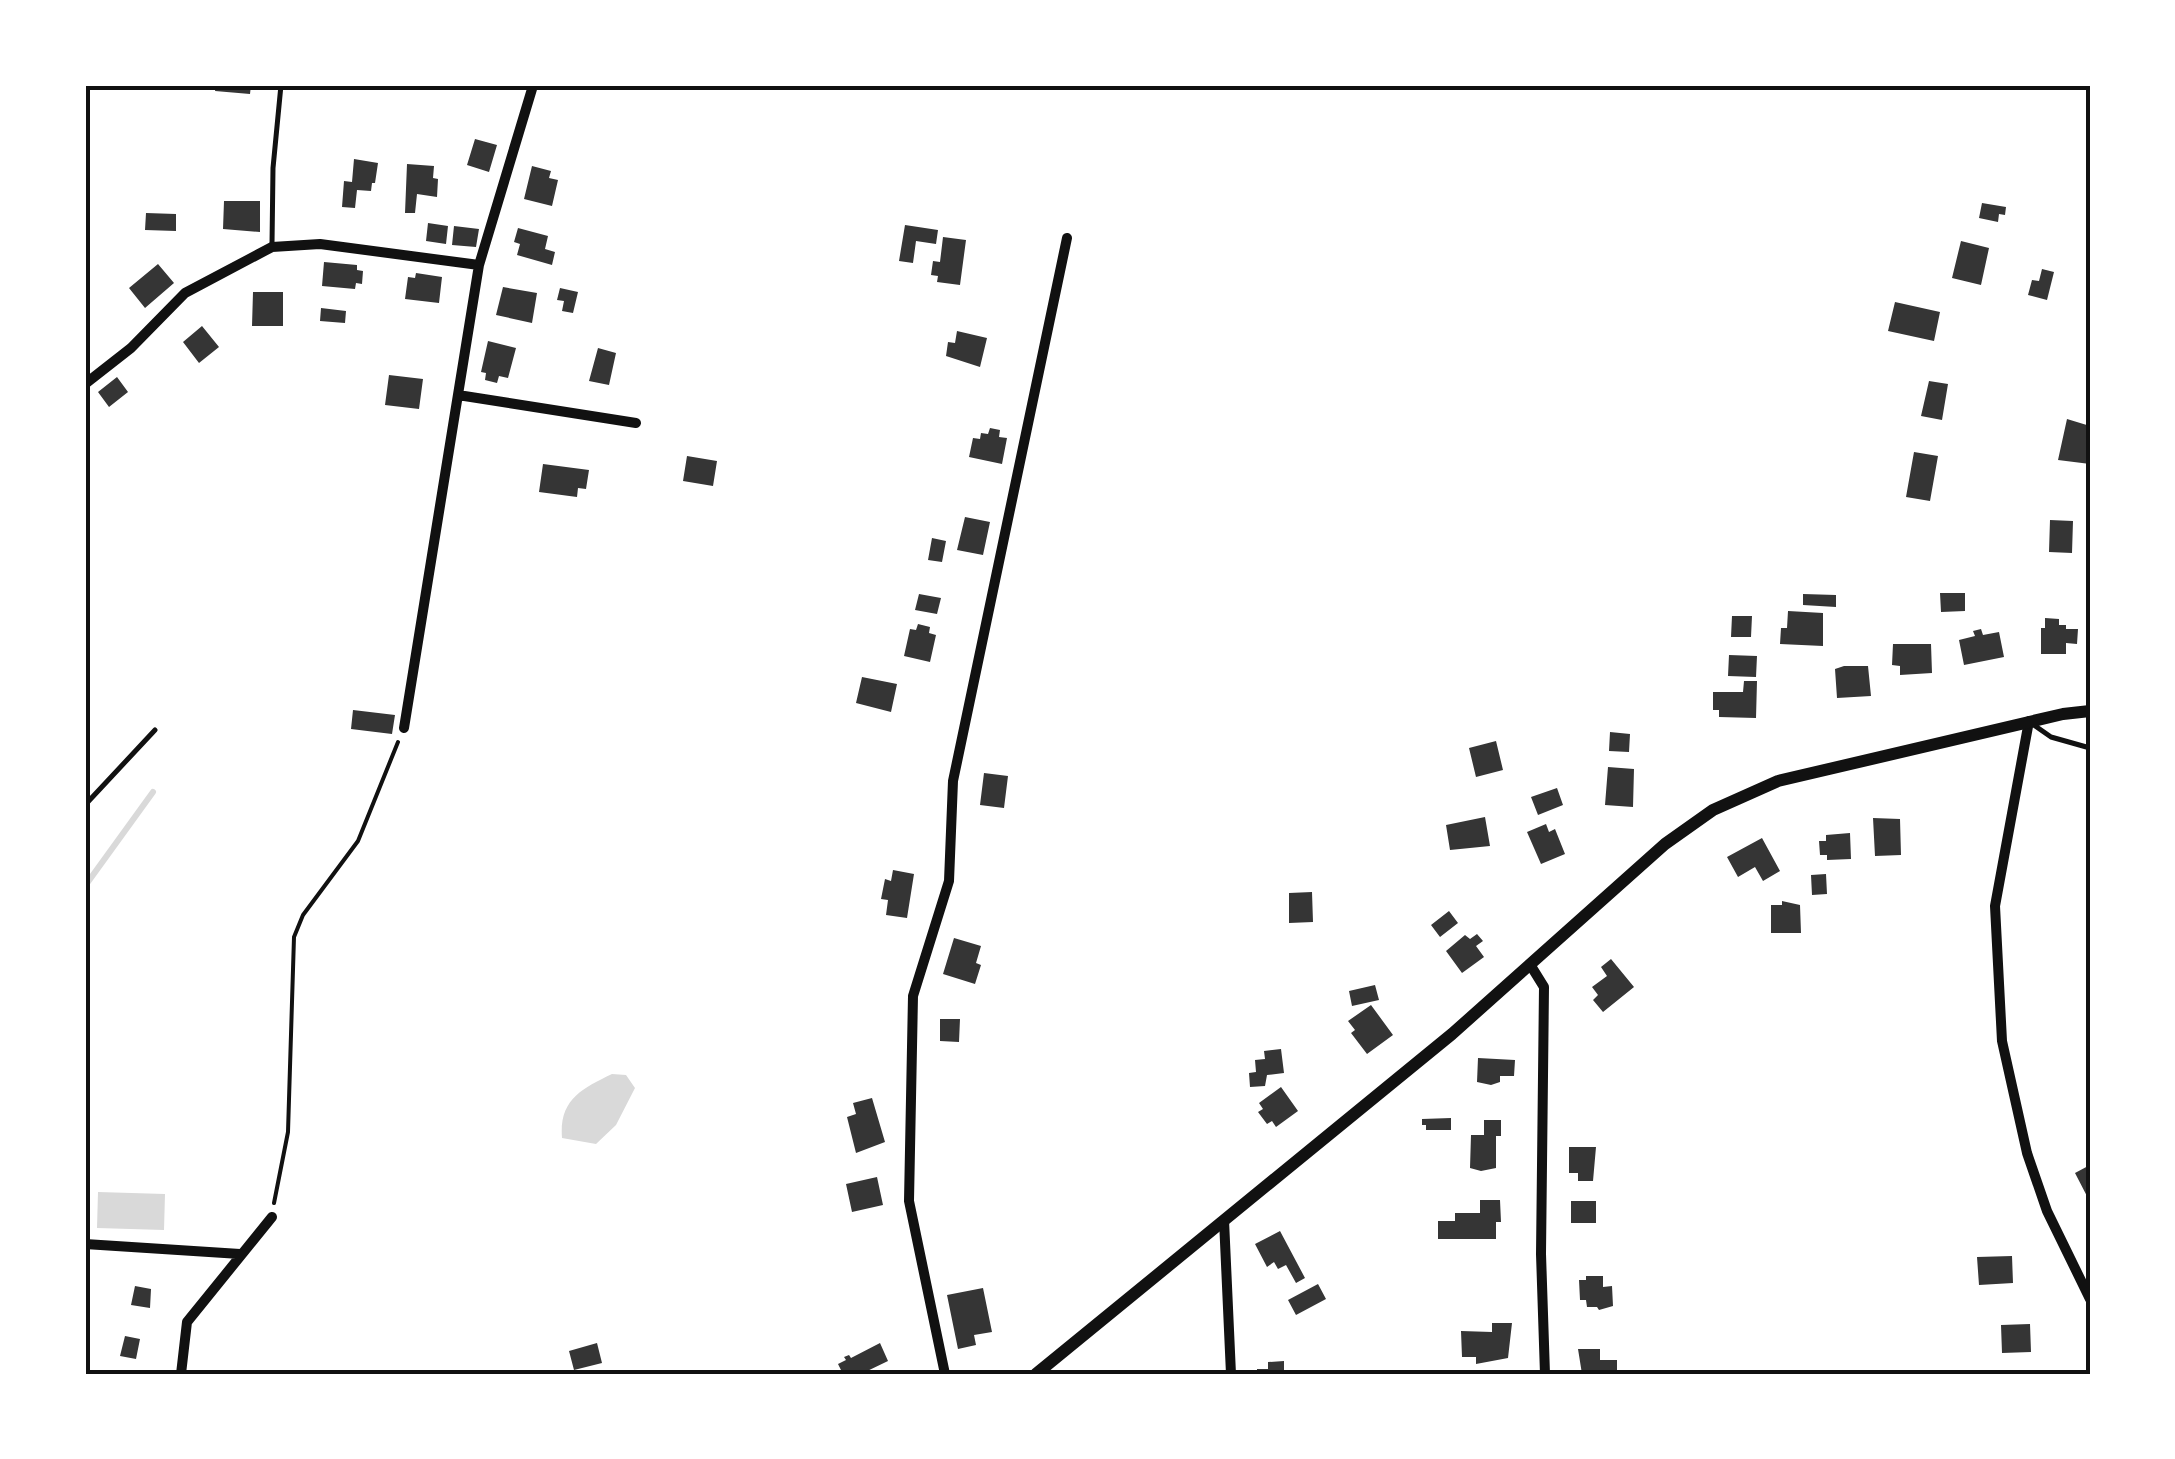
<svg xmlns="http://www.w3.org/2000/svg" width="2175" height="1459" font-family="'Asap Condensed',sans-serif">
	<style>
		.water { fill: #d9d9d9 }
		.lines { fill: none; stroke-linecap: round; stroke-linejoin: round }
		.stream { stroke: #d9d9d9; stroke-width: 6 }
		.building { fill: #353535 }
		.path { stroke: #111; stroke-width: 4 }
		.service { stroke: #111; stroke-width: 5 }
		.minor { stroke: #111; stroke-width: 10 }
		.tertiary { stroke: #111; stroke-width: 12 }
		.neatline { fill: none; stroke: #111; stroke-width: 4 }
	</style>
	<rect width="100%" height="100%" fill="#fff"/>
	<!-- water -->
	<path class="water" d="M612,1074l14,1 9,13 -19,37 -20,19 -34,-6c-3,-38 19,-49 50,-64z
		M98,1192l67,2 -1,36 -67,-2z"/>
	<g class="lines">
		<!-- stream -->
		<path class="stream" d="M85,886l68,-94"/>
	</g>
	<!-- building -->
	<path class="building" d="M216,85h35l-1,9 -35,-3z
		M475,139l22,6 -8,27 -22,-7z
		M354,159l24,4 -3,20h-3l-1,8 -14,-1 -2,18 -13,-1 2,-26 8,1z
		M407,164l27,2 -1,12 5,1 -1,18 -20,-3 -2,19h-10z
		M532,166l19,5 -2,7 9,2 -6,26 -28,-7z
		M224,201h36v31l-37,-3z
		M1982,203l24,4 -1,8 -6,-1 -1,8 -19,-4z
		M146,213l30,1v17l-31,-1z
		M428,223l20,3 -2,18 -20,-3z
		M905,225l33,5 -2,14 -20,-3 -3,22 -14,-2z
		M454,226l25,3 -3,18 -24,-2z
		M518,228l30,8 -3,13 10,3 -3,13 -35,-10 3,-11 -6,-2z
		M943,237l23,3 -6,45 -23,-3 1,-6 -7,-1 2,-14 7,1z
		M1961,241l28,7 -8,37 -29,-7z
		M324,262l33,3v5l6,1 -1,13 -6,-1 -1,6 -33,-3z
		M158,264l16,19 -29,25 -16,-20z
		M2042,269l12,3 -7,28 -19,-5 4,-15 7,1z
		M416,273l26,4 -3,26 -34,-4 3,-22 7,1z
		M503,287l34,6 -5,30 -36,-8z
		M560,288l18,4 -5,21 -11,-2 2,-10 -7,-1z
		M253,292h30v34h-31z
		M1895,302l45,10 -6,29 -46,-10z
		M321,308l25,3 -1,12 -25,-2z
		M202,326l17,21 -20,16 -16,-21z
		M957,331l30,7 -7,29 -34,-11 2,-14 7,1z
		M488,341l28,7 -8,30 -9,-2 -2,7 -12,-3 1,-7 -5,-1z
		M598,348l18,5 -7,32 -20,-4z
		M389,375l34,4 -4,30 -34,-4z
		M117,377l11,15 -19,15 -11,-15z
		M1929,381l19,3 -6,36 -21,-4z
		M2067,419l23,7v38l-32,-4z
		M990,428l10,2 -1,7 8,1 -5,26 -33,-7 4,-19 7,1 1,-6 7,1z
		M1914,452l24,4 -8,45 -24,-4z
		M687,456l30,5 -4,25 -30,-5z
		M543,464l46,6 -3,19 -8,-1 -1,9 -38,-5z
		M965,517l25,5 -7,33 -26,-5z
		M2050,520l23,1 -1,32 -23,-1z
		M932,538l14,3 -4,21 -14,-2z
		M1940,593h25v18l-24,1z
		M919,594l22,4 -4,16 -22,-4z
		M1803,594l33,1v12l-33,-2z
		M1788,611l35,2v33l-43,-2 1,-16h6z
		M1732,616h20l-1,21h-20z
		M2045,618l14,1v6h7v4h12l-1,15 -11,-1v11h-25v-26h4z
		M918,624l12,3 -1,6 7,2 -6,27 -26,-6 6,-27 6,1z
		M1981,629l2,6 16,-3 5,25 -40,8 -5,-25 16,-4 -2,-5z
		M1893,644h38l1,29 -32,2v-9l-8,-1z
		M1729,655l28,1 -1,21 -28,-1z
		M1844,666h24l3,30 -34,2 -2,-29z
		M862,677l35,7 -6,28 -35,-9z
		M1744,681h13l-1,37 -37,-1v-7h-6v-18h30z
		M353,710l42,5 -3,19 -41,-5z
		M1610,732l20,2 -1,18 -20,-1z
		M1496,741l7,29 -27,7 -7,-29z
		M1608,767l26,2 -1,38 -28,-2z
		M984,773l24,3 -4,32 -24,-3z
		M1557,788l6,17 -25,10 -7,-18z
		M1485,817l5,29 -40,4 -4,-25z
		M1873,818l27,1 1,36 -26,1z
		M1546,824l3,8 6,-3 10,25 -24,10 -14,-32z
		M1850,833l1,26 -24,1v-5h-7l-1,-14h7v-6z
		M1762,838l18,33 -17,10 -8,-14 -17,10 -11,-20z
		M893,870l21,4 -7,44 -21,-3 2,-15 -7,-1 4,-20 6,2z
		M1826,874l1,20 -15,1 -1,-20z
		M1312,892l1,30 -24,1v-30z
		M1782,901l18,4 1,28h-30v-28h11z
		M1449,911l9,12 -18,14 -9,-12z
		M1477,934l6,7 -7,5 8,11 -22,16 -16,-22 19,-16 5,4z
		M954,938l27,8 -5,17 5,2 -6,19 -32,-10z
		M1611,959l23,28 -31,25 -10,-12 5,-5 -6,-8 15,-11 -6,-9z
		M1375,985l4,15 -27,6 -3,-15z
		M1371,1005l22,30 -26,19 -16,-21 4,-3 -7,-9z
		M940,1019h20l-1,23 -19,-1z
		M1281,1049l3,24 -17,2 -2,11 -15,1 -1,-14 7,-1 -1,-12 10,-1 -1,-8z
		M1478,1058l37,2 -1,16h-14v6l-9,3 -14,-3z
		M1281,1087l17,24 -22,16 -4,-6 -5,3 -9,-12 5,-3 -4,-6z
		M872,1098l13,44 -29,11 -9,-36 9,-3 -3,-11z
		M1451,1118v12h-25v-5h-4v-6z
		M1484,1120h17v16h-5v32l-15,3 -11,-3 1,-33h13z
		M1569,1147h27l-3,34h-15v-8h-9z
		M2090,1165v37l-15,-29z
		M877,1177l6,28 -31,7 -6,-28z
		M1480,1200h20l1,22h-5v17h-58v-18h17v-8h25z
		M1571,1201h25v22h-25z
		M1280,1231l25,47 -9,5 -10,-18 -8,4 -4,-7 -7,5 -12,-23z
		M2012,1256l1,27 -34,2 -2,-28z
		M1586,1276h17v11l9,-1 1,20 -14,4 -2,-3h-10l-1,-7h-6l-1,-20h7z
		M1318,1284l8,15 -30,16 -8,-15z
		M135,1286l16,3 -1,19 -19,-3z
		M983,1288l9,44 -18,3 2,10 -18,4 -11,-54z
		M1492,1323h20l-4,35 -32,6v-7h-14l-1,-26 31,1z
		M2030,1324l1,28 -29,1 -1,-28z
		M125,1336l15,3 -4,20 -16,-3z
		M597,1343l5,20 -28,7 -5,-19z
		M880,1343l8,18 -27,13h-18l-5,-10 8,-4 -2,-3 5,-2 2,3z
		M1578,1349h22v11h17v13l-35,1z
		M1284,1361v13h-27v-5h11v-7z"/>
	<g class="lines">
		<!-- path -->
		<path class="path" d="M274,1203l14,-71 6,-195 9,-22 55,-74 40,-99"/>
		<!-- service -->
		<path class="service" d="M272,244l1,-76 8,-83
			M2031,723l20,14 39,11
			M85,805l70,-75"/>
		<!-- minor -->
		<path class="minor" d="M85,384l46,-36 54,-55 87,-46 48,-3 159,21
			M458,395l178,28
			M2029,721l-34,185 7,135 25,112 20,58 43,88
			M404,728l75,-463 53,-176
			M1531,966l13,21 -3,267 4,120
			M1224,1220l7,154
			M85,1244l155,10
			M181,1374l6,-52 85,-105
			M945,1374l-36,-173 4,-205 36,-115 4,-100 114,-543"/>
		<!-- tertiary -->
		<path class="tertiary" d="M1036,1374l416,-340 213,-190 48,-34 65,-29 285,-67 27,-3"/>
	</g>
	<!-- border -->
	<rect width="2175" height="1459" fill="none" stroke="#ffffff" stroke-width="175"/>
	<rect x="88" y="88" width="2000" height="1284" class="neatline"/>
</svg>
